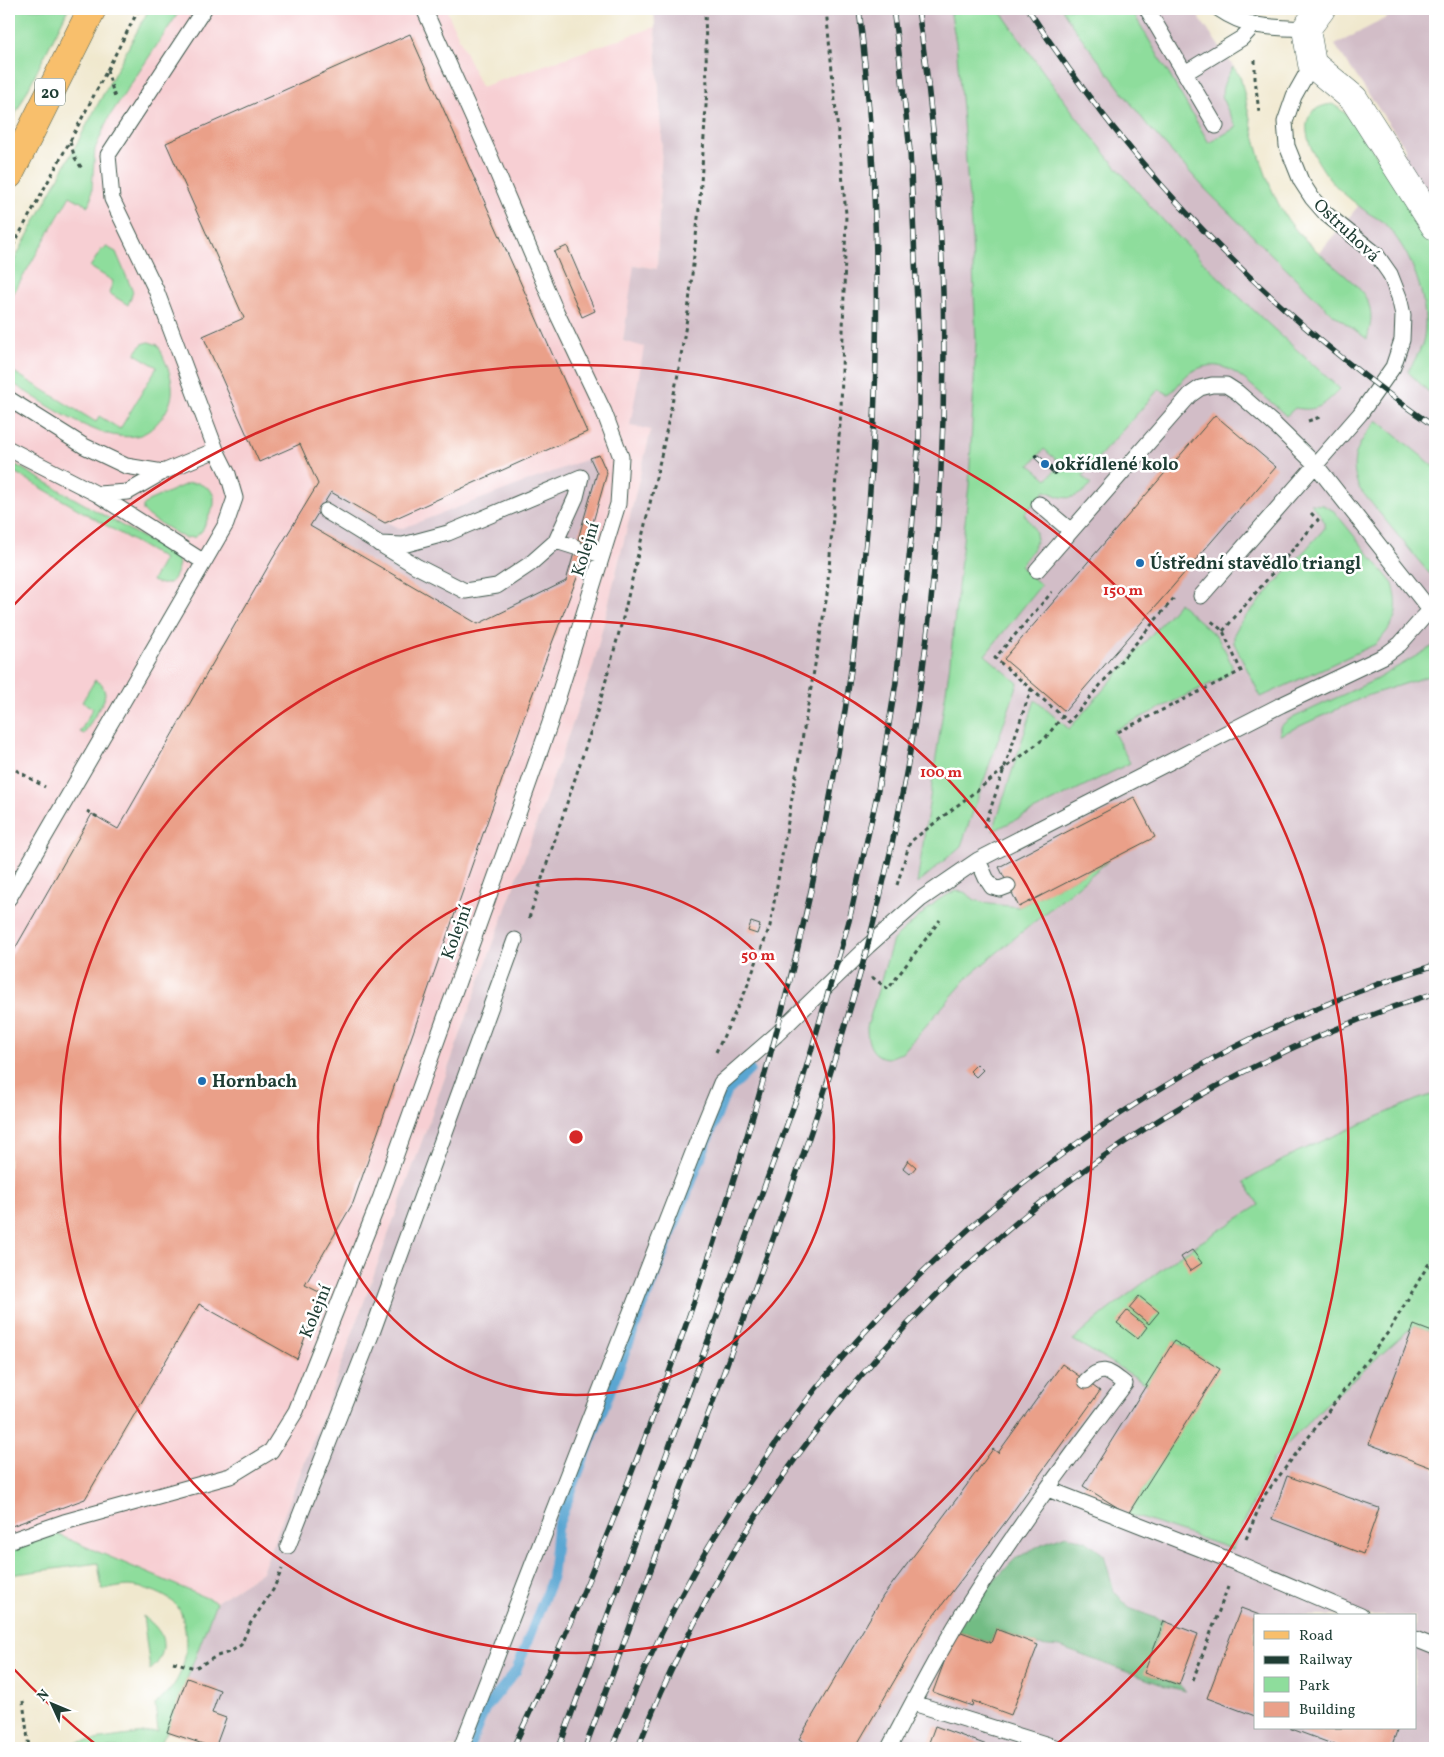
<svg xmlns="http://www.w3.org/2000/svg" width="1444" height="1757" font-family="Vollkorn,serif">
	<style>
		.built { fill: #f7cfd3 }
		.industrial { fill: #d2bdc7; fill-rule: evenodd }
		.green { fill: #8edd9c; stroke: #568d68; fill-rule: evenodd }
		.forest { fill: #72bc84; stroke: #487c5c }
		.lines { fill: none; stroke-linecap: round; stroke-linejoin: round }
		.stream { stroke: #5aa6d2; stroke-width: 10 }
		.building { fill: #eaa089 }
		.service-casing { stroke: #3e574b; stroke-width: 17 }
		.minor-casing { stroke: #3e574b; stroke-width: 29 }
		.primary-casing { stroke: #3e574b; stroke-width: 29 }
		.path { stroke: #3e574b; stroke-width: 3; stroke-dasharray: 4 4; stroke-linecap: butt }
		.service { stroke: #fff; stroke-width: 15 }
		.minor { stroke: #fff; stroke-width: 28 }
		.primary { stroke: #f8bf6c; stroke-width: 28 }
		.rail-casing { stroke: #1f3d34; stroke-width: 5.5 }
		.rail { stroke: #fff; stroke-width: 4; stroke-dasharray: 11; stroke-linecap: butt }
		.ring { fill: none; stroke: #d62828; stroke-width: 2.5 }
		.poi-dot { fill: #1f6fb2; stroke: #fff; stroke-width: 2 }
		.labels { text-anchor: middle; stroke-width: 5; stroke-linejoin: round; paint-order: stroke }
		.shield { fill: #fff; stroke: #627771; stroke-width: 1 }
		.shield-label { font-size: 16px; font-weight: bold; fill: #1f3d34 }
		.street-label { font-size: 18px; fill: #1f3d34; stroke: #fff }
		.poi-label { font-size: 18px; font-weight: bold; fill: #1f3d34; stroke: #fff; text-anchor: start }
		.centre { fill: #d62828; stroke: #fff; stroke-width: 2.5 }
		.ring-label { font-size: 15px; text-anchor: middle; font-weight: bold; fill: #d62828; stroke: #fff; stroke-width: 5; stroke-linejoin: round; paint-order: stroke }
	</style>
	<rect width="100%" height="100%" fill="#fff"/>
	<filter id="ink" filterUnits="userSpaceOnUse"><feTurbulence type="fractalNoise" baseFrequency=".02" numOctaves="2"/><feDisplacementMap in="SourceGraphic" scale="10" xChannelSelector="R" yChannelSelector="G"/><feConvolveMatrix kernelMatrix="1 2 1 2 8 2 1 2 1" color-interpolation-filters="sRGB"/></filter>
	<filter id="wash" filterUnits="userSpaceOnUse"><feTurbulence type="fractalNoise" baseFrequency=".0096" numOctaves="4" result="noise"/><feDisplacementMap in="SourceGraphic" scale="20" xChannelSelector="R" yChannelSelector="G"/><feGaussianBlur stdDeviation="1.12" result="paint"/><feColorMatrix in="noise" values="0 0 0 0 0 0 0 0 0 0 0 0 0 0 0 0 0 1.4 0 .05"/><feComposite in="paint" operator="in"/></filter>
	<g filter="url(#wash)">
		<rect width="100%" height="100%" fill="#f0e8ce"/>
		<!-- built -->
		<path class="built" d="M149,9h297l35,78 174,-60 7,113 -5,129 -22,-4 -12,76 21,5 7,84 -58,237 -267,740 -64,165 -46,30 -160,-68 -47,17v-1281z"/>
		<!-- industrial -->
		<path class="industrial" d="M654,9h539l47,67 22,89 14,34 13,23 30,31 87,-104 -71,-104 68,-36h32v1739h-1220l11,-29 -14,-6 8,-22 -33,-13 29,-76 46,-30 64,-165 267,-740 58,-237 -21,-4 14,-79 -21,-6 11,-76 23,4 5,-129zM1255,1616h160v112h-160z
			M590,458l7,15 -31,108 -88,43 -168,-98 21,-34 69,37z"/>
		<!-- green -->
		<path class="green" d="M17,9h51l-59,118v-102z
			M149,9h32l-72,108 -14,32 -4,52 -3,5 -18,-10 -61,105v-31z
			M950,9h49c47,68 96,136 152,198 58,65 124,123 189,182 -16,16 -22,23 -45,19l-9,8c-9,-9 -19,-17 -29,-26 -20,-17 -37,-33 -64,-19 -11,5 -15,18 -25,23l-9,-5 -77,87 9,8c-7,9 -18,16 -30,13 -6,-1 -10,-5 -16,-6l-21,23c20,25 14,28 -4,52l21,19 -56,70 33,28 -57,163 -44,38 32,-213 20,-186 7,-143 -4,-102 -10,-131 -6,-66zM1044,449l17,15 -14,15 -17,-14z
			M1062,9h69l78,134 28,-16c-14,-27 -23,-31 -4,-60l7,9c12,48 20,101 48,144 12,17 30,32 46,46 12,11 30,23 35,39 4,12 1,22 -2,34l-38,-28 -122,-120 -59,-65 -76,-101z
			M1333,104l12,9 43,57 47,74v154l-27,-26c4,-8 10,-17 14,-27 8,-26 -1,-61 -12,-84 -6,-13 -16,-28 -26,-38 -5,-4 -11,-7 -16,-10 -9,-7 -18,-14 -27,-22 -21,-19 -61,-82 -8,-87z
			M107,247l9,5 17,40 -5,13 -19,-12 4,-12 -23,-14 11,-17z
			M149,342l9,3c11,25 23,46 5,71 -7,9 -15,18 -27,20 -38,7 -96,-36 -127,-55v-12l87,53 3,-6 21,13 37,-62 -22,-13 7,-10z
			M1377,420l58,47v111l-7,-6 -69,-84c-12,-30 0,-45 18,-68z
			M9,461l166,95 4,8c-5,17 -9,25 -27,17l12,-22 -155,-90z
			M189,483h9l12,6 4,7v9l-12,26 -7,6 -11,1 -36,-22 -5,-5v-5l5,-5z
			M1310,504l13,1 11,6 59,73c8,28 2,40 -17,60l-115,53 -27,-54v-9l6,-11 84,-94c2,-12 -7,-18 -14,-25z
			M1179,603l38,34 9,15 6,14 -1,5 -5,5 -113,55 17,32 -137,68 42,-131 34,29z
			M1435,645v29l-69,22 -86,39v-8l8,-7 87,-40z
			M95,680l7,4 3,9 -1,7 -20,34 -4,-2 13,-24 -11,-6z
			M1108,861l-137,113 -69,79c-5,1 -11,5 -15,5 -17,-2 -20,-18 -20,-31l26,-87 45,-40 17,-9 9,1 11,8 14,4 30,3z
			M1435,1094v239l-21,-8 -90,81 -51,53 -41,90 -104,-35 91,-145 -44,-28 -28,43 -74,-44 31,-27 75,-57 80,-51 -15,-23 51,-29 121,-53z
			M56,1534l160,68 -49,130 -9,16h-121l121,-17 -3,-27c25,-18 34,-44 30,-74 -1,-7 -3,-17 -7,-23 -11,-13 -33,-20 -49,-21 -9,0 -19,3 -27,4l-4,-27 -89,12v-24z
			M143,1616c5,4 11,8 15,14 10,13 4,32 -8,40z"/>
		<!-- forest -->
		<path class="forest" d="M1066,1535l20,6 18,14 10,36 15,17 35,13 -19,52 34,12 7,6 -21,-5 -105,-39 -22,-2 -41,-16 -6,14 -35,-13 31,-42 28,-29 27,-15z"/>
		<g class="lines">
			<!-- stream -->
			<path class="stream" d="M469,1748l16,-39 31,-38 36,-93 5,-50 169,-435 24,-23"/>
		</g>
		<g id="blocks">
			<!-- building -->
			<path class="building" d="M410,34l177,398 -202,91 -54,-31 -21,34 168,98 88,-43 31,-108 -7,-15 9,-3 8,18 -29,102 -50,131 -175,497 -48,82 16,8 -24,66 -98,-55 -114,195 -76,28v-568l83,-145 26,15 155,-271 45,-74 -18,-40 -41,18 -56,-126 41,-18 -78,-175z
				M567,246l28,65 -13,6 -28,-65z
				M1215,415l61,52 -211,244 -61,-52z
				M1134,797l21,40 -136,70 -20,-40z
				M751,922l9,3 -3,9 -9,-3z
				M977,1064l6,6 -7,7 -6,-6z
				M908,1160l8,7 -6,7 -7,-6z
				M1192,1250l10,13 -12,8 -9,-14z
				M1139,1296l20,16 -10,12 -20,-16z
				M1127,1311l20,16 -9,12 -21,-16z
				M1414,1325l21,8v136l-66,-25z
				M1174,1341l46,28 -92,145 -45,-28z
				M1062,1364l38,27 -96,133 -76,99 -73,125h-40l-16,-9 84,-143 78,-103 32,-44 5,4z
				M1287,1476l92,32 -16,46 -91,-35z
				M1241,1608l21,8h-7v100l-48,-18z
				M1164,1621l34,13 -19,51 -35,-12z
				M996,1629l42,16 -27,70 -38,-14 -1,5 -39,-14 23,-62 35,13z
				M187,1678l33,12 -8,23 14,5 -11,30 -48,-16z
				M935,1726l60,22h-68z
				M1289,1728h109l-7,20h-48z"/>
		</g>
	</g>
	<g filter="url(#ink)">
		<use href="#blocks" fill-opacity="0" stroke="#3e574b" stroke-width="1"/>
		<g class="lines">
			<defs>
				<path id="service" d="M204,9l-96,146 4,44 44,91 60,160
					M1147,9l69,117
					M1219,9c29,20 53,18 87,20
					M1185,73l57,-35 12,-13
					M9,399l75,47 42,20 37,6
					M9,449l88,45 107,68
					M1039,504l32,27
					M326,511l90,55 49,25 32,-5 33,-22 26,-23 20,-44 5,-20 -133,56 -45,12 -24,-1
					M556,541l19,6
					M586,550l16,5
					M1037,570l153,-175 10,-7 12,-3h14l11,7 39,34 39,38 115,146
					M1201,596l159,-182 33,-47 9,-27 1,-25 -4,-18 -9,-23 -14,-20 -50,-40 -14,-16 -11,-17 -14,-35 -2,-24 9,-26 18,-32
					M978,860l8,18 6,9 8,2 8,-3
					M9,898l217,-374 9,-26 -7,-24 -12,-24 -53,22 -35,20 -31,2
					M1048,1489l189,74 124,53
					M9,1541l55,-19 166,-46 41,-25 25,-40 84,-212 126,-351 44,-125 68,-219 3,-47 -17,-45 -49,-103 -65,-153 -66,-147
					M288,1546l85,-216 142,-390
					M1415,1639l20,8
					M913,1703l145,45
					M461,1748l242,-621 18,-44 55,-48 92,-89 53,-47 57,-39 303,-155 103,-49 16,-12 30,-34 5,-2
					M889,1748c25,-48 50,-97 79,-143 48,-76 103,-149 157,-221 -16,-12 -22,-20 -39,-3"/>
				<path id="minor" d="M1321,9l-15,20 6,35 42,35 81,127"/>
				<path id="primary" d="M9,175l83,-166"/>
			</defs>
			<!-- service casing -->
			<use href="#service" class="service-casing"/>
			<!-- minor casing -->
			<use href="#minor" class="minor-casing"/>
			<!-- primary casing -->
			<use href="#primary" class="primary-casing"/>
			<!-- path -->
			<path class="path" d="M1255,60v18l4,35
				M107,70l8,28
				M70,142l5,16 8,12
				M9,253l61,-112 69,-132
				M1308,421l15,-5
				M1223,631l95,-111 -9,-9
				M1031,689l38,33 106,-125
				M1118,732l123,-61 -18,-40 -14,-12
				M9,766l36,21
				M87,811l14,8
				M984,828l47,-139 -36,-31 57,-66
				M897,885l13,-43 136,-105 17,-21
				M529,918l69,-209 25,-91 39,-166 16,-78 10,-62 12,-113 7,-109 -2,-81
				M872,977l16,12 52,-69
				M716,1052l29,-60 25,-66 57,-331 14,-184 5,-197 -20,-205
				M1246,1539l18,-43 125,-165 39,-66 7,-6
				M173,1662l22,6 22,-12 13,-4 11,-7 9,-21 23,-34 9,-21
				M1193,1680l35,-93
				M23,1701l6,47"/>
			<!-- service -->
			<use href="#service" class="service"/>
			<!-- minor -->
			<use href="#minor" class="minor"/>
			<!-- primary -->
			<use href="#primary" class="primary"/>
			<defs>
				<path id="rail" d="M1028,9c106,164 246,308 407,418
					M1037,457l17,15
					M513,1748c64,-133 119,-270 168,-409 79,-224 142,-455 173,-691 28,-207 30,-432 5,-639
					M559,1748l241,-659 49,-168 29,-131 18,-108 16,-152 7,-94v-90l-9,-195 -11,-98 -6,-44
					M585,1748c49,-133 98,-265 147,-398 49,-132 99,-265 135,-402 81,-304 98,-628 51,-939
					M612,1748c38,-102 89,-197 151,-286 22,-33 45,-65 71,-95 157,-186 368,-330 601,-402
					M638,1748c21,-55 47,-108 75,-160 155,-279 416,-499 722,-595"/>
			</defs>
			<!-- rail casing -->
			<use href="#rail" class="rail-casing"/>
			<!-- rail -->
			<use href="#rail" class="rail"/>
		</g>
	</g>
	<!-- distance rings -->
	<g class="ring">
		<circle cx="576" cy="1137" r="258"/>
		<circle cx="576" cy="1137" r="516"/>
		<path d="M99 1747A774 774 0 0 1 10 1665M10 609A774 774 0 1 1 1053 1747"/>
	</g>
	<!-- markers -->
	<g class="poi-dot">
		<circle cx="1045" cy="464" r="5"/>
		<circle cx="1140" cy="563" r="5"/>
		<circle cx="202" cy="1081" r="5"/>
	</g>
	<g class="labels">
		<!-- shield labels -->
		<rect class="shield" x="35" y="78.5" width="30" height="27" rx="4"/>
		<g class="shield-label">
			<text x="50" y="98">20</text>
		</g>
		<!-- street labels -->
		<g class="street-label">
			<text transform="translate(1347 230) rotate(43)" y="6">Ostruhová</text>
			<text transform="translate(585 549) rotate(-73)" y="6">Kolejní</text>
			<text transform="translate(456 932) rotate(-70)" y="6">Kolejní</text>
			<text transform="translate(315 1311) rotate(-68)" y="6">Kolejní</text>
		</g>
		<!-- poi labels -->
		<g class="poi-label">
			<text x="1055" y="470">okřídlené kolo</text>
			<text x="1150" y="569">Ústřední stavědlo triangl</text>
			<text x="212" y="1087">Hornbach</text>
		</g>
	</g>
	<circle cx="576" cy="1137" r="8" class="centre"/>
	<g class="ring-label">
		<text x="1123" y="595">150 m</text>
		<text x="941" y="777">100 m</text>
		<text x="758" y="960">50 m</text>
	</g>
	<!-- margin -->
	<rect width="1444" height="1757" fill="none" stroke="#fff" stroke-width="30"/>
	<!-- legend -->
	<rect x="1254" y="1614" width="162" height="115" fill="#ffffff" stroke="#a5b1ae"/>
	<rect x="1264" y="1631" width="25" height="8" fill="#f8bf6c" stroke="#a5b1ae"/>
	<text x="1299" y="1640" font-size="15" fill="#1f3d34">Road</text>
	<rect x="1264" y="1656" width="25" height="8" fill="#1f3d34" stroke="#a5b1ae"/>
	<text x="1299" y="1664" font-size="15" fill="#1f3d34">Railway</text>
	<rect x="1264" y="1677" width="25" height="15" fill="#8edd9c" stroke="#a5b1ae"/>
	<text x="1299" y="1690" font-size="15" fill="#1f3d34">Park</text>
	<rect x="1264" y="1702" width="25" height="15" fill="#eaa089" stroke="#a5b1ae"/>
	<text x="1299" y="1714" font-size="15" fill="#1f3d34">Building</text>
	<!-- north arrow -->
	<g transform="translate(52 1704) rotate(314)" stroke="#ffffff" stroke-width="4" paint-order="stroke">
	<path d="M0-4L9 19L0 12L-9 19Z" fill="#1f3d34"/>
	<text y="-8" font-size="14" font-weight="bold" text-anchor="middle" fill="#1f3d34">N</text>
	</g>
</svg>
